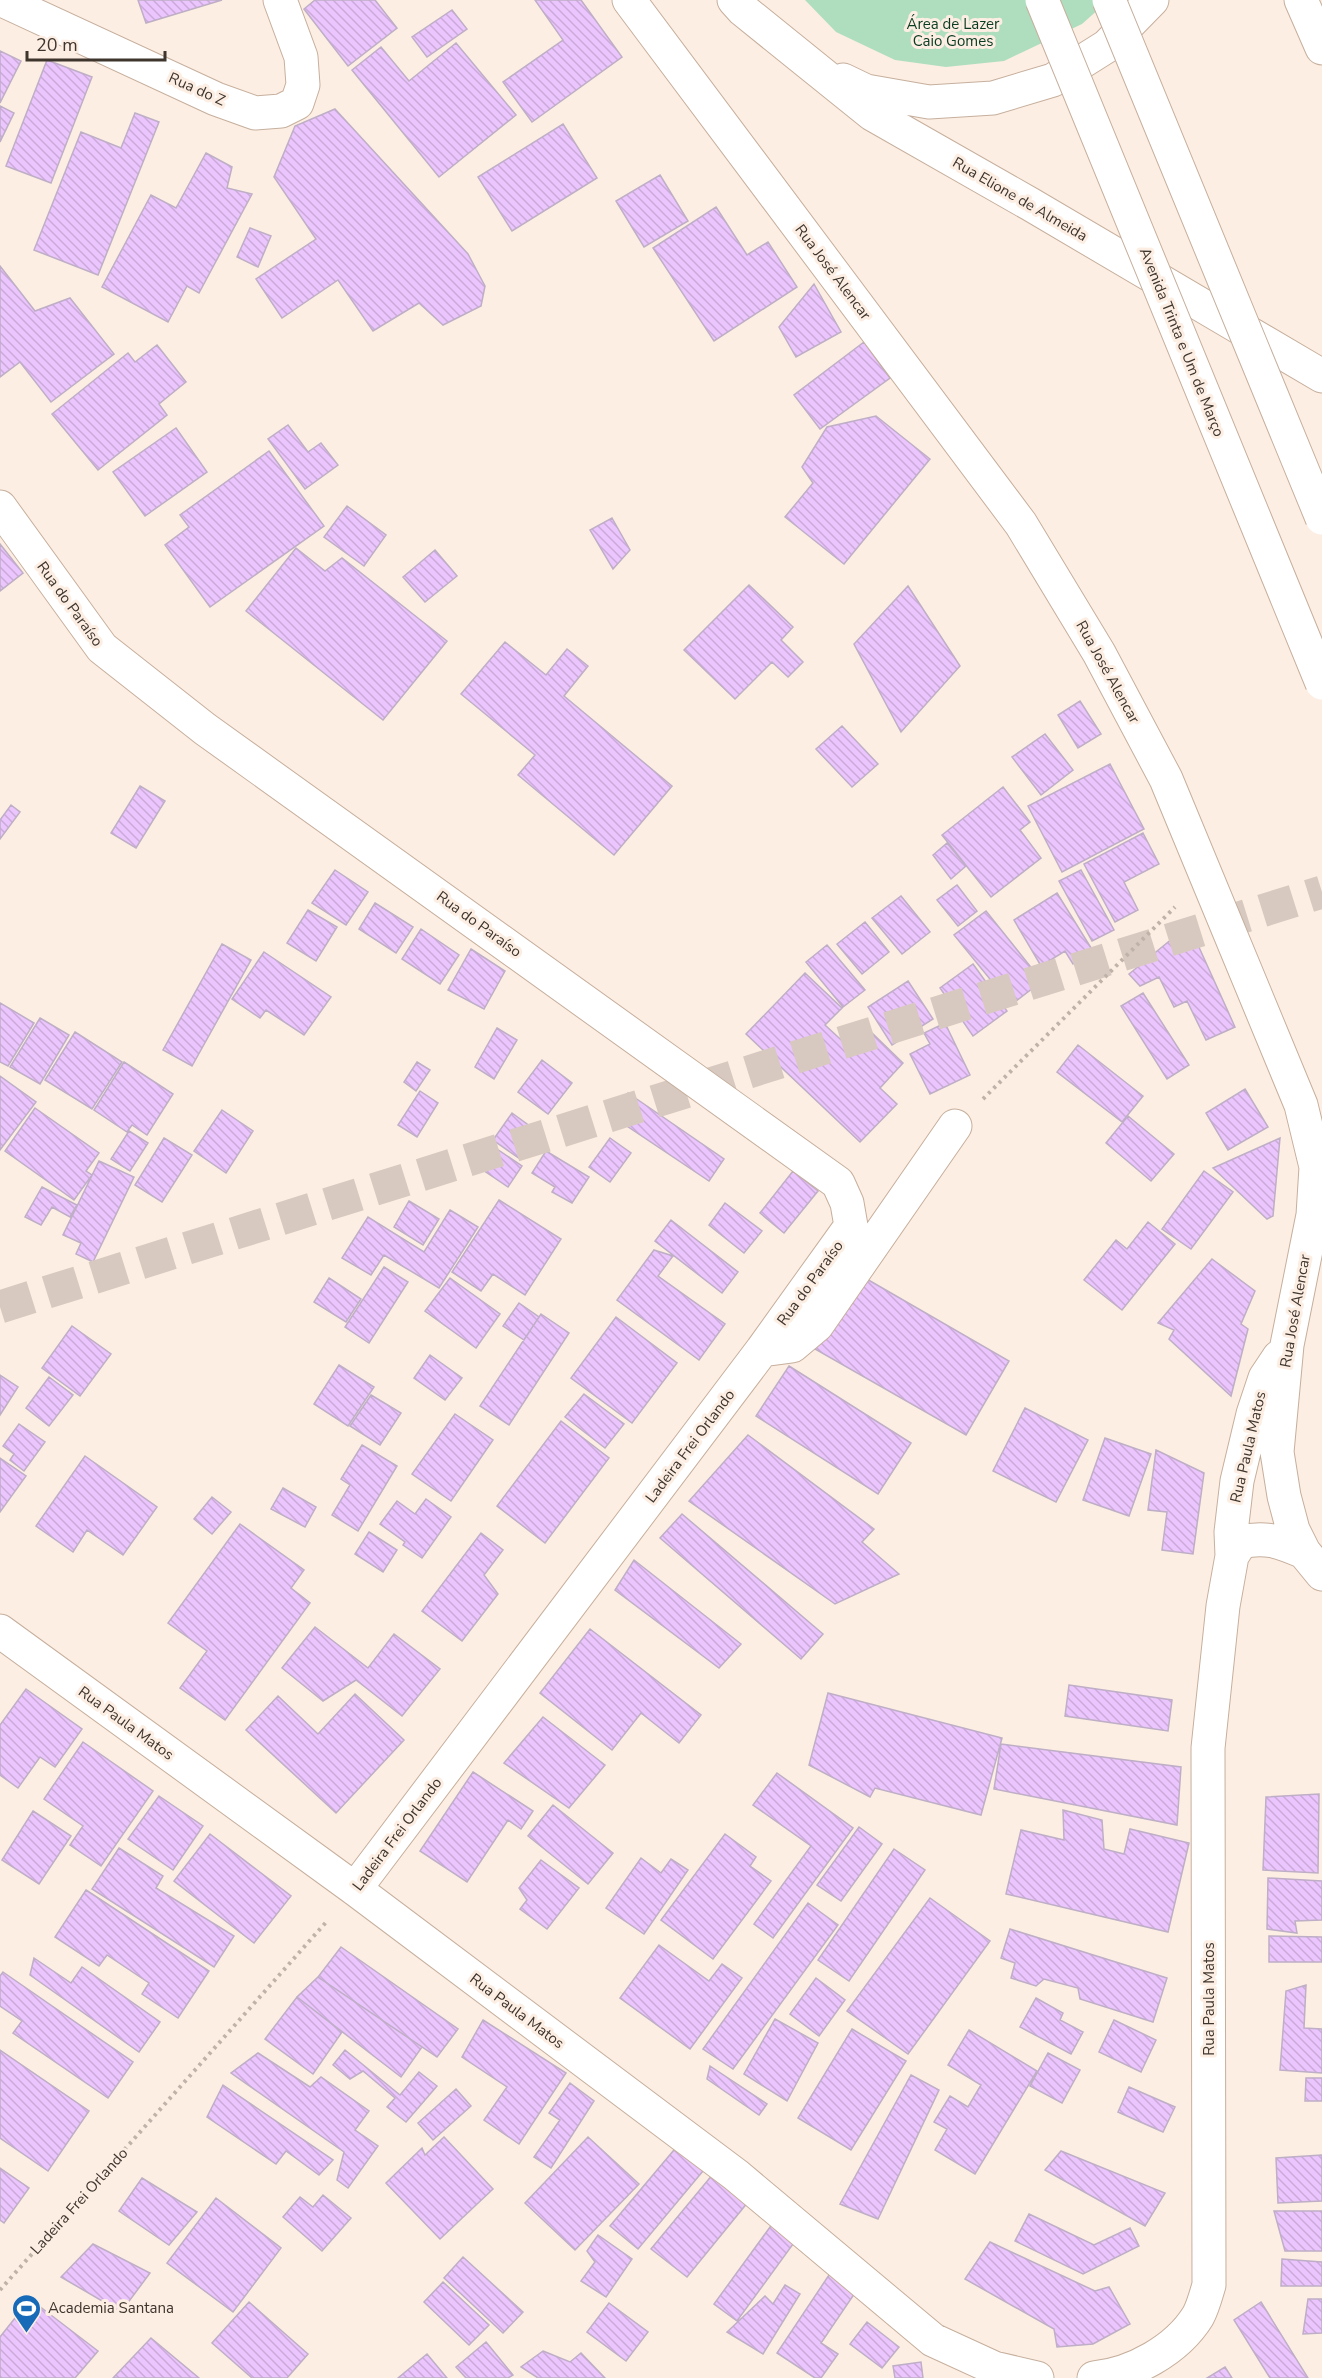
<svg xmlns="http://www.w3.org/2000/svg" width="1322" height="2378" font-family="'Nunito Sans',sans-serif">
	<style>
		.park { fill: #afdebf }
		.building { fill: url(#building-back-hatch); stroke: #beaec6; stroke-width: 1.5 }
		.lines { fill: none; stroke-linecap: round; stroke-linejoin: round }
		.major-tunnel { stroke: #d7c9bf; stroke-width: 33; stroke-dasharray: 33 16; stroke-linecap: butt }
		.minor-casing { stroke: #c6af9d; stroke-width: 35 }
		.major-casing { stroke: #c6af9d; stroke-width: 35 }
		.path { stroke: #bfb2a8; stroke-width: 4; stroke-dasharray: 3 4.5; stroke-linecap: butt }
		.minor { stroke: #fff; stroke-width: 33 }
		.major { stroke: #fff; stroke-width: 33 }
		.major-bridge-casing { stroke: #c6af9d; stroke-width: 35; stroke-linecap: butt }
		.major-bridge { stroke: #fff; stroke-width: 33 }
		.labels { text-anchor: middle; stroke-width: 6; stroke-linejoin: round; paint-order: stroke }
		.park-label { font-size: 15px; fill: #083b21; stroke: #fdeee3 }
		.street-label { font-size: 15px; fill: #3e352d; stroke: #fdeee3 }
		.poi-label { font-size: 15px; fill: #3e352d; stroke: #fdeee3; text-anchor: start }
	</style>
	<defs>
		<pattern id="building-back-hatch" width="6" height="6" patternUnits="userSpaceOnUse" patternTransform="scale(1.5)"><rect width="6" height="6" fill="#ebc5fd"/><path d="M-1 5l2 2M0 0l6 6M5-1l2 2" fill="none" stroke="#cbaad9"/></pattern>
	</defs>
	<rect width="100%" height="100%" fill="#fdeee3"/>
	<!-- park -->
	<path class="park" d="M805,0h304l-27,24 -78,37 -58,6 -51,-7 -59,-28z"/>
	<!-- building -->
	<path class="building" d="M138,0h84l-76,23z
		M315,0h60l22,28 -49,38 -44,-57z
		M535,0h46l41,57 -90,65 -29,-40 60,-42z
		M452,10l15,19 -40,28 -15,-20z
		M456,43l60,72 -77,62 -87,-107 29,-23 28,34z
		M0,51l21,10 -21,42z
		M47,60l45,17 -41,106 -45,-17z
		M0,106l14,7 -14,29z
		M335,109l133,145 17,32 -4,20 -38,19 -24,-22 -46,28 -35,-51 -56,38 -26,-39 60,-40 -42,-62 21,-51z
		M135,113l24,9 -61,153 -64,-25 47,-118 40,16z
		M563,124l34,54 -85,53 -34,-54z
		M206,153l26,14 -5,21 25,6 -53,99 -12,-7 -19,36 -66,-35 49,-92 25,13z
		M660,175l28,46 -44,26 -28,-46z
		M716,207l31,48 21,-13 29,45 -83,54 -61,-93z
		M250,228l21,8 -13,31 -21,-10z
		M0,266l35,45 35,-13 44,56 -63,48 -31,-40 -20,15z
		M814,284l27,48 -45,25 -17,-30z
		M864,342l26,36 -70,51 -26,-34z
		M157,345l29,37 -27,22 8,11 -69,55 -46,-56 76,-61 7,9z
		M876,416l54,43 -86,105 -59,-47 28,-34 -11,-16 25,-40z
		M288,425l20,27 13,-9 17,22 -33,24 -37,-50z
		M176,428l31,44 -62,44 -32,-44z
		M269,451l55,75 -114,81 -45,-62 24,-18 -9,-12z
		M347,506l39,29 -22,31 -40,-29z
		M612,518l18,32 -17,19 -23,-39z
		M0,544l23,29 -23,18z
		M296,548l29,23 17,-13 105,83 -64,79 -137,-109z
		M435,550l22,26 -32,26 -22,-25z
		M749,585l44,42 -12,13 22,22 -15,15 -16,-15 -37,37 -51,-49z
		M908,586l52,80 -59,66 -47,-88z
		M505,642l41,33 21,-26 21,17 -24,30 108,90 -58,69 -96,-80 17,-20 -74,-61z
		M1080,701l21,33 -23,14 -20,-33z
		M842,726l36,38 -26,23 -36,-38z
		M1045,734l28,36 -32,25 -29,-38z
		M1110,764l34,65 -82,43 -34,-66z
		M140,786l25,15 -29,47 -25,-15z
		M1003,787l27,35 -10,8 21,28 -50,39 -49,-62z
		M11,805l9,7 -20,27v-19z
		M1143,833l16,31 -35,18 14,28 -23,12 -31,-58z
		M947,843l19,23 -15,13 -18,-24z
		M335,870l33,22 -22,33 -34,-22z
		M1081,870l33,60 -22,11 -33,-60z
		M957,885l20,26 -19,15 -21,-26z
		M1057,893l36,58 -20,13 -8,-13 -24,15 -27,-46z
		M901,896l29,36 -28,22 -30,-36z
		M375,903l38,24 -17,26 -37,-24z
		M308,910l29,17 -21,34 -29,-18z
		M986,911l56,70 -31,24 -57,-70z
		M865,922l24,30 -27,22 -25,-30z
		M1189,925l46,102 -29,13 -19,-39 -13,6 -15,-30 -19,9 -11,-12z
		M421,929l38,26 -19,29 -38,-25z
		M222,944l29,16 -59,106 -29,-16z
		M827,945l38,45 -22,17 -37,-45z
		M471,949l34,22 -21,38 -36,-19z
		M264,952l67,45 -27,38 -38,-25 -6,8 -28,-19z
		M973,964l34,47 -34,25 -33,-48z
		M805,973l37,35 -17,17 26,24 18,-19 34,33 -23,25 17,16 -37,38 -114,-108z
		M908,981l25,38 -41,26 -24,-38z
		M1143,993l46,72 -22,14 -46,-73z
		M0,1003l34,20 -26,43 -8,-4z
		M40,1018l29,17 -29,49 -30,-17z
		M945,1023l25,52 -40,19 -20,-40 20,-10 -6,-11z
		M497,1028l20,12 -23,39 -19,-12z
		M75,1032l47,30 -30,47 -47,-29z
		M1078,1045l65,51 -21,26 -65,-50z
		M542,1060l30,23 -24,31 -30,-22z
		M124,1062l49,32 -26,41 -15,-10 -5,7 -33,-22z
		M417,1062l13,8 -14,21 -12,-9z
		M0,1076l36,26 -36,48z
		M1245,1089l23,38 -40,23 -22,-37z
		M420,1091l18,12 -21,34 -19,-12z
		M628,1093l96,66 -15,22 -97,-65z
		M35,1108l64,45 -13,18 6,4 -18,25 -69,-49z
		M222,1110l31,21 -27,42 -32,-22z
		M512,1113l26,19 -18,27 -27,-19z
		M1128,1116l46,38 -23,27 -45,-38z
		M129,1131l19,12 -18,28 -19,-12z
		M164,1138l28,17 -30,47 -27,-17z
		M610,1138l21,15 -21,29 -21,-15z
		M1280,1138l-7,78 -6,3 -54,-51z
		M491,1145l31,21 -14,21 -31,-21z
		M546,1151l43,26 -17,26 -20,-11 3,-5 -23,-14z
		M99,1161l35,16 -41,85 -17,-8 5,-11 -18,-8z
		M793,1171l25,20 -34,42 -24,-20z
		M1204,1171l29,21 -42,57 -29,-20z
		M42,1187l35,18 -7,12 -18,-10 -11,18 -16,-8z
		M499,1200l62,39 -36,56 -32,-21 -12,17 -29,-19z
		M409,1201l30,18 -16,26 -29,-18z
		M725,1203l37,28 -18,22 -35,-28z
		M450,1210l28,17 -39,61 -55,-33 -13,20 -29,-17 26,-41 56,35z
		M671,1220l67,52 -16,21 -67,-52z
		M1148,1222l27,22 -53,66 -38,-30 32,-40 11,9z
		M654,1250l19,6 -15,20 67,48 -26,36 -82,-60z
		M1212,1259l43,32 -14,33 7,5 -17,67 -62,-57 5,-9 -16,-7z
		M384,1267l24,15 -39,61 -24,-16z
		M858,1274l151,87 -43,74 -151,-86z
		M329,1278l32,21 -15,23 -32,-20z
		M450,1278l50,36 -24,34 -51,-37z
		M519,1303l20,14 -15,23 -21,-14z
		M541,1314l28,19 -60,92 -29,-19z
		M616,1317l61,46 -45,60 -61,-45z
		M72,1326l39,28 -31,42 -38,-28z
		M430,1355l32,23 -17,22 -31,-22z
		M339,1365l35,22 -26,39 -34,-22z
		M789,1366l122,77 -33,51 -122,-78z
		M0,1375l18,12 -18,28z
		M49,1377l24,18 -24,31 -23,-18z
		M584,1394l40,30 -19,24 -40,-31z
		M371,1395l30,18 -21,32 -30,-19z
		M1025,1408l63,32 -32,62 -63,-31z
		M455,1414l38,26 -42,61 -39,-27z
		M561,1421l48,37 -64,85 -48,-37z
		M19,1424l26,18 -21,29 -14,-11 4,-6 -11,-8z
		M748,1435l126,94 -12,13 37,32 -64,30 -146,-103z
		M1105,1438l46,16 -22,62 -46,-16z
		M362,1445l35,21 -39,65 -26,-16 18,-30 -9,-6z
		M1156,1450l48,23 -11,81 -31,-4 5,-38 -19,-2z
		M85,1456l72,51 -34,48 -36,-25 -14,22 -37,-26z
		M0,1458l26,18 -26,36z
		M283,1488l33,19 -11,20 -34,-18z
		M212,1497l19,15 -19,22 -18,-15z
		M426,1499l25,18 -29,41 -19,-13 2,-3 -25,-18 17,-23 18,13z
		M682,1514l141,120 -22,25 -141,-121z
		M240,1524l64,46 -13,18 19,15 -85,117 -45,-32 27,-37 -39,-28z
		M369,1532l28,18 -14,22 -28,-18z
		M481,1533l22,17 -19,25 14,19 -36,47 -40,-30z
		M634,1560l107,84 -22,24 -104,-78z
		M315,1627l53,41 26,-34 46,35 -38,47 -46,-36 -33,21 -41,-33z
		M590,1629l111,86 -22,28 -38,-30 -29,37 -72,-57z
		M1069,1685l103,15 -4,31 -103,-15z
		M26,1689l56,40 -27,38 -15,-10 -22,31 -18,-13v-50z
		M828,1693l174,45 -21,77 -106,-27 -5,9 -61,-32z
		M355,1694l49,46 -68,73 -90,-83 32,-34 40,38z
		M543,1717l62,48 -36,43 -65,-45z
		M83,1742l70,49 -52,75 -31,-21 13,-19 -39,-27z
		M1001,1744l180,23 -4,58 -183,-36z
		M473,1772l60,39 -12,18 -13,-9 -41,62 -47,-31z
		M777,1773l76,55 -80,110 -19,-14 57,-78 -58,-41z
		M1319,1794l-1,79 -55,-3 3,-73z
		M159,1796l44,30 -30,44 -45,-31z
		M553,1805l60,48 -25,31 -60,-48z
		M1063,1810l39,10 2,29 20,5 6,-25 59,14 -21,89 -162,-38 15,-64 43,10z
		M33,1811l38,25 -32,48 -37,-24z
		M859,1827l23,17 -41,57 -24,-16z
		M210,1834l81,62 -37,47 -80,-62z
		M725,1834l31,23 -6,9 21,15 -58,78 -52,-39z
		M119,1848l44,28 -7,12 78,48 -20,31 -122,-78z
		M894,1849l31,21 -76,111 -31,-21z
		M641,1858l20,15 10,-14 17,11 -44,64 -38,-26z
		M541,1860l38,28 -32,41 -27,-20 7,-9 -8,-12z
		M1268,1878l54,3v39l-27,1 2,12 -30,-4z
		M86,1890l123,81 -31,47 -36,-24 7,-11 -42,-28 -8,11 -44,-29z
		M930,1898l60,43 -82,113 -61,-43z
		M808,1903l30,22 -105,144 -30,-20z
		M1010,1929l157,49 -14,44 -73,-23 -2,-11 -34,-9 -8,7 -25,-8 4,-15 -14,-5z
		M1269,1936l53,1v25h-53z
		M659,1945l50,36 13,-17 20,14 -52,71 -70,-51z
		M341,1947l117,82 -21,28 -119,-80z
		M34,1958l37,25 11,-16 78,55 -21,30 -109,-77z
		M3,1972l130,90 -25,36 -95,-65 9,-12 -22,-15v-30z
		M318,1977l104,70 -21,30 -104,-80z
		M816,1978l29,22 -26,36 -29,-22z
		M1306,1985l-2,43 18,1v44l-42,-3 6,-79z
		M297,1997l45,35 -29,42 -48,-35z
		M1036,1998l27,15 -3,7 23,12 -12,22 -51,-27z
		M775,2019l43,24 -31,58 -43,-27z
		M483,2020l83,53 -47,71 -35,-24 23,-33 -45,-30z
		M1114,2020l42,20 -15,32 -42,-20z
		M852,2029l54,32 -55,89 -53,-32z
		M969,2030l68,41 -62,103 -40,-24 12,-21 -13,-7 16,-26 18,11 13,-22 -33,-20z
		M0,2050l89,61 -41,60 -48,-33z
		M345,2050l55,45 19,-23 18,14 -31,36 -19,-15 8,-9 -32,-27 -13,8 -17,-14z
		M258,2053l52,34 11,-10 48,34 -14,19 23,16 -30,42 -11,-8 7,-28 -113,-79z
		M1048,2053l32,17 -18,33 -32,-17z
		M710,2066l57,38 -8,11 -52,-36z
		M911,2075l28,15 -61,129 -38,-15z
		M1306,2078h16v23h-17z
		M570,2083l24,18 -43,67 -17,-11 26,-37 -11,-7z
		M223,2085l110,75 -14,15 -33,-24 -10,13 -69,-47z
		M1129,2087l46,20 -12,25 -45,-20z
		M456,2089l15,17 -38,34 -15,-17z
		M444,2137l49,52 -53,50 -54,-56 36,-35 3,7z
		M588,2137l51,47 -64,66 -50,-47z
		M674,2150l34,15 -70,84 -28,-23z
		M1061,2151l104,42 -20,33 -100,-56z
		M1322,2155v46l-44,2 -2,-45z
		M0,2168l29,20 -25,35 -4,-3z
		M713,2174l35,28 -61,75 -36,-28z
		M142,2178l55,34 -28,33 -50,-34z
		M323,2195l28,23 -29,33 -39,-34 17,-20 13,10z
		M216,2198l65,50 -48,64 -66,-49z
		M1274,2211h48v40h-37z
		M1029,2214l65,31 36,-17 9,18 -56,28 -68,-33z
		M773,2223l23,17 -59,81 -23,-17z
		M598,2235l34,24 -26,38 -25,-16 14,-19 -8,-11z
		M990,2242l105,49 14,-4 21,37 -37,20 -36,3 -3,-18 -89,-50z
		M93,2244l57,29 -29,39 -60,-35z
		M463,2257l60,55 -20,21 -59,-55z
		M1282,2259l40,3v24h-41z
		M833,2269l26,18 -38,56 17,11 -17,24h-6l-38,-25z
		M443,2282l46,43 -20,20 -45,-43z
		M785,2285l15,9 -37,60 -36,-22 38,-36 8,8z
		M30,2299l68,52 -23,27h-75v-41z
		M1308,2299h14v34l-19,1z
		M249,2302l59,52 -21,24h-35l-40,-35z
		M1261,2302l47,76h-38l-36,-58z
		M609,2303l39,29 -22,29 -39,-29z
		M867,2322l32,25 -17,21 -32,-24z
		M151,2338l48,40h-86z
		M486,2342l27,33 -5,3h-42l-10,-11z
		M543,2351l27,11 11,-9 24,25h-67l-17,-11z
		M427,2354l20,24h-49z
		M921,2362l2,16h-28l-2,-12z
		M1225,2367l7,11h-25z"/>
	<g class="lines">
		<!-- major-tunnel -->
		<path class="major-tunnel" d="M0,1307l1322,-415"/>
		<defs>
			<path id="minor" d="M2,0l214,99 39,14 26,-2 16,-8 6,-18 -2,-28 -21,-57
				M629,0l392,524 78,129 67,126 135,326 15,62 -3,48 -26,130 -10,107 7,44 9,34 11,22 18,22
				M0,507l102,141 103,81 633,454 9,20 4,23 -89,124 -407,539
				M762,1350l30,-4 25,-21 138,-199
				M1232,1556l9,-14c25,-6 39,0 63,10
				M0,1631l355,258 381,286 197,165 61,28 43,10
				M1094,2378c39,-4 83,-28 104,-62 5,-9 8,-21 11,-31l-1,-537 15,-142 9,-50 -1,-24 6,-51 16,-67 12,-36 14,-21"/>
			<path id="major" d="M734,0l9,10 129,104 158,90 292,172
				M1301,0l21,48
				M843,80l23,11 63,11 64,-4 60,-18 54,-34 45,-46"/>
		</defs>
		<!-- minor casing -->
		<use href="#minor" class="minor-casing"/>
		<!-- major casing -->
		<use href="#major" class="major-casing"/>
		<!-- path -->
		<path class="path" d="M983,1099l192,-192
			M0,2290l328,-370"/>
		<!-- minor -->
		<use href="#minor" class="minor"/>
		<!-- major -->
		<use href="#major" class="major"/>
		<defs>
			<path id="major-bridge" d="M1042,0l280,683
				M1109,0l213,518"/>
		</defs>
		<!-- major-bridge casing -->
		<use href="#major-bridge" class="major-bridge-casing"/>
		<!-- major-bridge -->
		<use href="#major-bridge" class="major-bridge"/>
	</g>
	<!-- icons -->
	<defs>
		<symbol id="stadium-pin" viewBox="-11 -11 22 30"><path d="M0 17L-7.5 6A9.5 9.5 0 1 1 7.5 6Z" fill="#176ab8" stroke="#fdeee3"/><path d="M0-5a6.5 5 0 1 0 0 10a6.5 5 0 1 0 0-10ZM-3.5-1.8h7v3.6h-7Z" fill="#fff"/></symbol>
	</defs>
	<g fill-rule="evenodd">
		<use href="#stadium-pin" x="10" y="2292" width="33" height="45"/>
	</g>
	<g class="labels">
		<!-- park labels -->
		<g class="park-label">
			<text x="953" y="29">Área de Lazer<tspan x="953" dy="17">Caio Gomes</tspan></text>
		</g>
		<!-- street labels -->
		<g class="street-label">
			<text transform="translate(197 89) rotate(24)" y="5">Rua do Z</text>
			<text transform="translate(1020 199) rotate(30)" y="5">Rua Elione de Almeida</text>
			<text transform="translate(833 272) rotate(53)" y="5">Rua José Alencar</text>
			<text transform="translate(1182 342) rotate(68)" y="5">Avenida Trinta e Um de Março</text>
			<text transform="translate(70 604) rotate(54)" y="5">Rua do Paraíso</text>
			<text transform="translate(1108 672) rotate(61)" y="5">Rua José Alencar</text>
			<text transform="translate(479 924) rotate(36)" y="5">Rua do Paraíso</text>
			<text transform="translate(810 1283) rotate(-54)" y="5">Rua do Paraíso</text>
			<text transform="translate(1295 1311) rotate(-80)" y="5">Rua José Alencar</text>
			<text transform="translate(690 1446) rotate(-53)" y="5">Ladeira Frei Orlando</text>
			<text transform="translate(1248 1447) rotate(-77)" y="5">Rua Paula Matos</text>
			<text transform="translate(126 1723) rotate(36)" y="5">Rua Paula Matos</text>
			<text transform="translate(397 1834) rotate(-53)" y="5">Ladeira Frei Orlando</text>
			<text transform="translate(1209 1999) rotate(-90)" y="5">Rua Paula Matos</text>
			<text transform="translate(517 2011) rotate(37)" y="5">Rua Paula Matos</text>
			<text transform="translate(79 2201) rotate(-48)" y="5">Ladeira Frei Orlando</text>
		</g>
		<!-- poi labels -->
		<g class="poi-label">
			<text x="48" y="2313">Academia Santana</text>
		</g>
	</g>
	<!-- scale -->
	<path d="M27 51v9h138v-9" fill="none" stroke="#3e352d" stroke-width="3"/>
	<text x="36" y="51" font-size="18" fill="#3e352d" stroke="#fdeee3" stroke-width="4.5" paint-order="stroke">20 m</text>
</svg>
